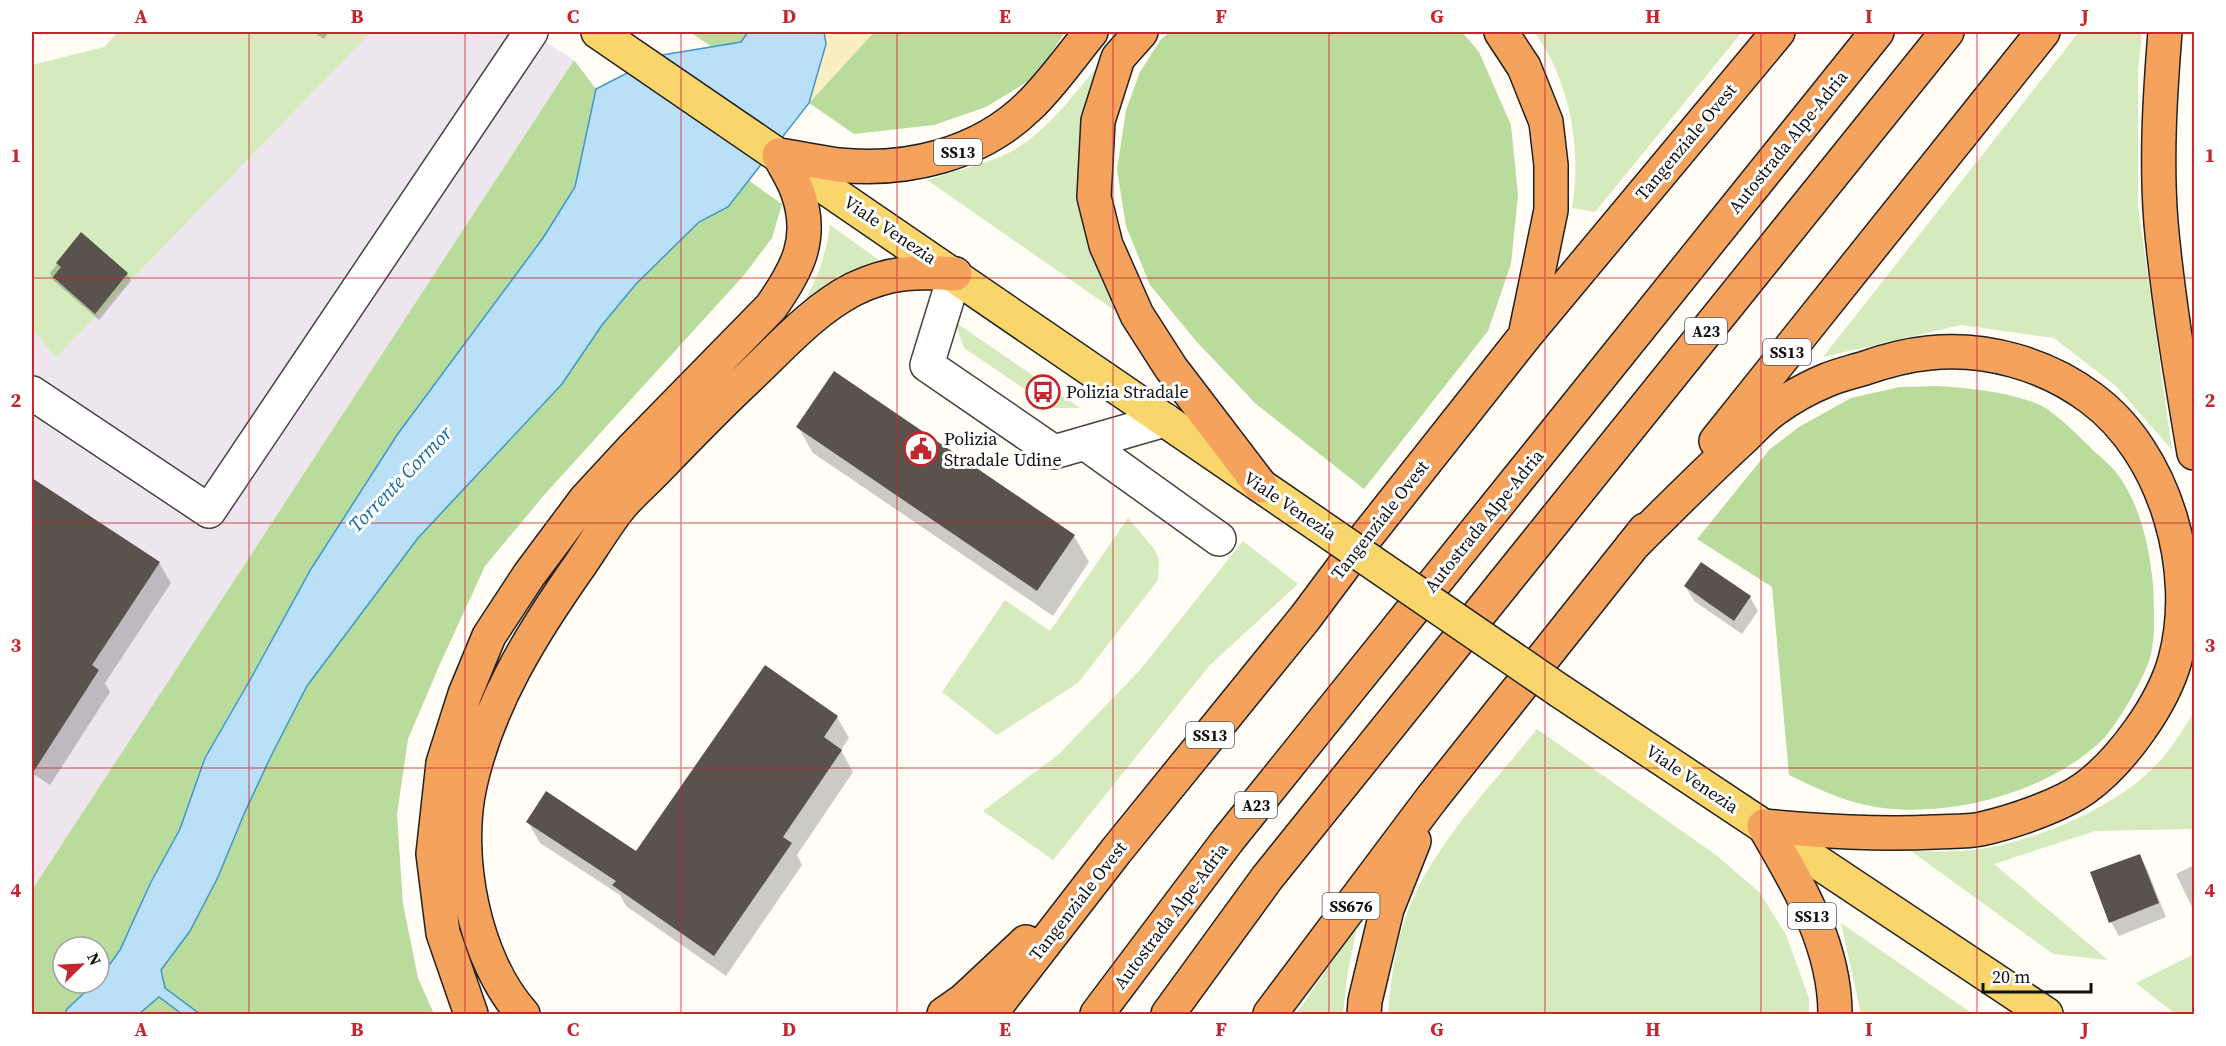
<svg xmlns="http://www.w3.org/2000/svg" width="2226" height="1046" font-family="'Source Serif 4',serif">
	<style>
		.industrial { fill: #eee6ef }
		.green { fill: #d5ebbd }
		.forest { fill: #b9dc9c }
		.sand { fill: #fbeec1 }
		.water { fill: #b9e0f7; stroke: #3f96cf; stroke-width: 1.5 }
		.shadow { fill: #0003 }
		.building { fill: #5a524d }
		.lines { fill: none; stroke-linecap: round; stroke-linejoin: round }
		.minor-casing { stroke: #444; stroke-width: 36 }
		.major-casing { stroke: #222; stroke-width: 36 }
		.highway-casing { stroke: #222; stroke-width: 36 }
		.minor { stroke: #fff; stroke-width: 33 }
		.major { stroke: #f9d66b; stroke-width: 33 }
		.highway { stroke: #f5a25d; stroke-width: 33 }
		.major-bridge-casing { stroke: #222; stroke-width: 36; stroke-linecap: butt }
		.major-bridge { stroke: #f9d66b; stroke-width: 33 }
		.grid { fill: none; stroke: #c4262e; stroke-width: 1.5; stroke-opacity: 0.55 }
		.labels { text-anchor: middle; stroke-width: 6; stroke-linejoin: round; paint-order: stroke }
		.shield { fill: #fff; stroke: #585858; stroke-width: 1.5 }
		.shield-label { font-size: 16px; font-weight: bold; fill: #111 }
		.street-label { font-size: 18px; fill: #111; stroke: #fff }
		.poi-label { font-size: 18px; fill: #111; stroke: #fff; text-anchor: start }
		.water-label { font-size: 20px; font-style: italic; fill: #1768a6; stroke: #fff }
		.neatline { fill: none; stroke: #c4262e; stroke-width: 2 }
		.grid-label { font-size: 20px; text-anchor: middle; font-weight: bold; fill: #c4262e }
	</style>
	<rect width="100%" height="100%" fill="#fffdf5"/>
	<!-- industrial -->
	<path class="industrial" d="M371,32h159l44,28 -542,830v-561l24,29z"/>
	<!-- green -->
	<path class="green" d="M118,32h194l3,2 2,-2h54l-315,326 -24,-29v-264l72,-18z
		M1534,32h208l-147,180 -23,-4c10,-58 -2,-129 -38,-176z
		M2079,32h63l-4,40v134l34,244 -55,-63 -63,-49 -93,-13 -138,32z
		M1099,65l-17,63 45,191 -200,-139c25,-8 51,-14 75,-24 41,-18 69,-59 97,-91z
		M830,225l49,35c-30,10 -49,20 -74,40 14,-24 21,-47 25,-75z
		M955,322l125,86h-27l-89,-60z
		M1128,518l27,32 4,10 -1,20 -80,103 -81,52 -55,-43 63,-92 45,31z
		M1243,541l55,43 -89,82 -156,194 -70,-49 75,-56 82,-85z
		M2194,711v118l-99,2 -101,33 114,96 -55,-6 -142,-103c16,0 33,1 50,0 60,-3 147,-39 190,-81 18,-17 31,-38 43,-59z
		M1537,729l179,126 44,38 26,42 23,63v16h-421c3,-35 7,-69 20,-103 25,-66 85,-127 129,-182z
		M1841,923l132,91h-112z
		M1357,926l-10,51 -4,37h-47z
		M2194,954v60h-19l-39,-31z"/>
	<!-- forest -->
	<path class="forest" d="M690,32h58l-7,10 -29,5z
		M874,32h191l-30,45 -49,30 -52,18 -80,9 -45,-31z
		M1170,32h292l17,20 32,73 7,70 -7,69 -23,67 -124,158 -108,-85 -60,-63 -46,-56 -24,-59 -9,-56 9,-60 14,-38 21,-33z
		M574,60l22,29 -21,98 -32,51 -146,197 -86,134 -109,197 -22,63 -29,53 -31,68 -21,29v-32h-36v36h32l-28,26 -2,5h-33v-124z
		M748,180l34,24 -10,34 -27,36 -200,220 -60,72 -45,98 -32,75 -11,76 6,89 15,74 16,36h-234l-35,-26 -4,-18 29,-39 28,-54 26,-63 27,-58 36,-70 52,-71 59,-77 144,-154 40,-59 34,-41 63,-62 29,-15z
		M1937,386c32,2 73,6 103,19 14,6 43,35 55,47 7,6 14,12 20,19 24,29 35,77 38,114 1,22 3,52 -3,73 -7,22 -34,70 -51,85 -53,49 -146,74 -216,65 -34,-4 -63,-18 -94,-33l-17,-188 -75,-48 73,-90 29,-22 52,-29 49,-11z
		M159,997l23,17h-43z"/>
	<!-- sand -->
	<path class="sand" d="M824,32h50l-65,71 17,-59z"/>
	<!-- water -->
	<path class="water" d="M748,32h76l2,12 -17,59 -81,104 -29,15 -63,62 -34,41 -40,59 -144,154 -111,148 -36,70 -27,58 -26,63 -28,54 -29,39 4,18 35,26h-18l-23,-17 -20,17h-74l2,-5 28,-26h4v-4l21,-29 31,-68 29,-53 25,-71 45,-78 61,-111 86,-134 146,-197 32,-51 21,-98 66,-34 79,-13z"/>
	<!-- shadow -->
	<path class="shadow" d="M313,32h16l-5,7z
		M82,234l45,40 4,7 -32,39 -46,-40 -3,-7z
		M798,427l276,109 15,26 -36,54 -240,-163z
		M32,480l127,83 12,20 -66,100 5,9 -60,93 -18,-12z
		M1685,586l65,11 8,14 -16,23 -48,-33z
		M837,717l12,21 -8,12 12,22 -56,83 5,10 -76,111 -100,-70 -6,-11 -80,-52 -12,-21 108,31z
		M2139,855l8,14 19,48 -47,19 -8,-14z
		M2194,865v40l-2,2 -16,-33z"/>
	<!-- building -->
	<path class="building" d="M81,232l47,41 -33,41 -42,-37 8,-10 -5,-4z
		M834,371l241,164 -38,56 -241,-164z
		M32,478l128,84 -68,103 7,5 -67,104z
		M1701,562l50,34 -17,25 -50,-35z
		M765,665l73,51 -14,21 18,13 -59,87 9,6 -78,113 -102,-71 4,-4 -90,-59 20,-31 90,60z
		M2140,854l19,49 -50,20 -19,-51z"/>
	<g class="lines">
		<defs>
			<path id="minor" d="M955,274l-28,91 127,87 111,-32
				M32,393l177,118 322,-479
				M1085,443l134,96"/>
			<path id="major" d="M598,32l720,493
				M1560,691l486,323"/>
			<path id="highway" d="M1141,32l-23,26 -20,63 -4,76 12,48 31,70 34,53 90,118
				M1501,32l23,35 22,55 5,43v45l-25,121
				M2165,32c-5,63 -9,127 -4,191 7,77 20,153 33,230
				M779,155c19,3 39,7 59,10 68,7 141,-10 191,-59 23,-22 42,-50 62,-74
				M1716,441l327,-409
				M1632,546c36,-36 72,-72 109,-106 11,-10 22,-23 34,-31 15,-11 35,-22 52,-29 12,-5 25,-8 38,-12 20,-7 43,-13 64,-15 56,-6 117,11 162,45 75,55 108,174 84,262 -12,44 -53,101 -90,128 -25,18 -73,34 -104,41 -14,3 -31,2 -46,3 -57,3 -114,-1 -171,-6
				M1764,826c34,58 71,119 71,188
				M471,1014l-28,-81 -10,-79 10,-91 22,-69 24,-58 40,-61 56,-75 49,-53 137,-140c26,-37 43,-68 27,-114 -4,-13 -13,-26 -19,-38
				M523,1014c-49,-54 -69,-158 -53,-229 18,-81 62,-152 110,-220 13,-19 25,-39 39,-57 12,-15 28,-28 41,-42 29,-30 58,-60 88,-88 33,-31 65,-68 106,-89 35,-17 63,-18 101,-15
				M944,1014l20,-14 62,-58
				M990,1014l126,-163 189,-233 50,-67 170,-215 253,-304
				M1097,1014l131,-174 649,-808
				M1168,1014l99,-136 680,-846
				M1270,1014l162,-216 213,-268
				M1364,1014l1,-13 22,-92 27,-68"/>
		</defs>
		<!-- minor casing -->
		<use href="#minor" class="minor-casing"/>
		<!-- major casing -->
		<use href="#major" class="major-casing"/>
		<!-- highway casing -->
		<use href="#highway" class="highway-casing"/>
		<!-- minor -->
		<use href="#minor" class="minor"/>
		<!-- major -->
		<use href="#major" class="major"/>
		<!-- highway -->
		<use href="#highway" class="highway"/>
		<defs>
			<path id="major-bridge" d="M1318,525l242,166"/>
		</defs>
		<!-- major-bridge casing -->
		<use href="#major-bridge" class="major-bridge-casing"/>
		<!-- major-bridge -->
		<use href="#major-bridge" class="major-bridge"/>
	</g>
	<!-- grid -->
	<path class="grid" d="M249,32v982M465,32v982M681,32v982M897,32v982M1113,32v982M1329,32v982M1545,32v982M1761,32v982M1977,32v982M32,278h2162M32,523h2162M32,768h2162"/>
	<!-- icons -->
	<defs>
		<symbol id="bus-ring" viewBox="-11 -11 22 22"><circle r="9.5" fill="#fff" stroke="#c4262e" stroke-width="1.5"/><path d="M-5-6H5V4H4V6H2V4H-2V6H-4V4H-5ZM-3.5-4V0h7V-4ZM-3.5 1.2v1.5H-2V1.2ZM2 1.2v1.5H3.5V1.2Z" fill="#c4262e"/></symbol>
		<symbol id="civic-ring" viewBox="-11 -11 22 22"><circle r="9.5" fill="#fff" stroke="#c4262e" stroke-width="1.5"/><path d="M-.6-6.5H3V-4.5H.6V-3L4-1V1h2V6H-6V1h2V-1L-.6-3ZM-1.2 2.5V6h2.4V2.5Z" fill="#c4262e"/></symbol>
	</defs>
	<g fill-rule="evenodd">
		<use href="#bus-ring" x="1024" y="373" width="38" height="38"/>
		<use href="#civic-ring" x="902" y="430" width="38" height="38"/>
	</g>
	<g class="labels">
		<!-- shield labels -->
		<g class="shield">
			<rect x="934" y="139" width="48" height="26" rx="4.5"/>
			<rect x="1685" y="318" width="42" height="26" rx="4.5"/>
			<rect x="1763" y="339" width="48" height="26" rx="4.5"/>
			<rect x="1186" y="722" width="48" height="26" rx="4.5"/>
			<rect x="1235" y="792" width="42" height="26" rx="4.5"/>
			<rect x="1322.5" y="893" width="57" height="26" rx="4.5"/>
			<rect x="1788" y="903" width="48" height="26" rx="4.5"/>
		</g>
		<g class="shield-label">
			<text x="958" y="158">SS13</text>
			<text x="1706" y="337">A23</text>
			<text x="1787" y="358">SS13</text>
			<text x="1210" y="741">SS13</text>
			<text x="1256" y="811">A23</text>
			<text x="1351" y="912">SS676</text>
			<text x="1812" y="922">SS13</text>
		</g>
		<!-- street labels -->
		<g class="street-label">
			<text transform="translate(1686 142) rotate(-50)" y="6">Tangenziale Ovest</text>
			<text transform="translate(1788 142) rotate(-51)" y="6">Autostrada Alpe-Adria</text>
			<text transform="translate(890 230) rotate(34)" y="6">Viale Venezia</text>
			<text transform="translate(1290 506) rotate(34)" y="6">Viale Venezia</text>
			<text transform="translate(1380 520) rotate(-52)" y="6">Tangenziale Ovest</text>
			<text transform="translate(1484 521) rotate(-51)" y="6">Autostrada Alpe-Adria</text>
			<text transform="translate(1692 779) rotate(34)" y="6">Viale Venezia</text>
			<text transform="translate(1078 901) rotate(-52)" y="6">Tangenziale Ovest</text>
			<text transform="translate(1171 916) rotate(-53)" y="6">Autostrada Alpe-Adria</text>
		</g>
		<!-- poi labels -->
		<g class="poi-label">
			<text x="1066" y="398">Polizia Stradale</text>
			<text x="944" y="445">Polizia<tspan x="944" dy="21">Stradale Udine</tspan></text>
		</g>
		<!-- water labels -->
		<g class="water-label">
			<text transform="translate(400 479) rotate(-46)" y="7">Torrente Cormor</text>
		</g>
	</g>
	<!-- border -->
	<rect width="2226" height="1046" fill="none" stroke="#ffffff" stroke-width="66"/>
	<!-- north arrow -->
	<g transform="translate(81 965) rotate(66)"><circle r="28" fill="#ffffff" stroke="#a0a0a0" stroke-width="1.5"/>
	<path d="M0-4.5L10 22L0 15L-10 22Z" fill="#c4262e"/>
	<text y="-9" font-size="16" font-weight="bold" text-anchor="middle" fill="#111111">N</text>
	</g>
	<!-- scale -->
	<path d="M1983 983v9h108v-9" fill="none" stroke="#111111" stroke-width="3"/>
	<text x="1992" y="983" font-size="18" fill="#111111" stroke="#ffffff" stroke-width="4.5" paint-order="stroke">20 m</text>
	<rect x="33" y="33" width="2160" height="980" class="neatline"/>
	<g class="grid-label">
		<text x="141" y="23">A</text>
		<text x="357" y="23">B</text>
		<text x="573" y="23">C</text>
		<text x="789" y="23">D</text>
		<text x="1005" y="23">E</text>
		<text x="1221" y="23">F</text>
		<text x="1437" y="23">G</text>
		<text x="1653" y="23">H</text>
		<text x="1869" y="23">I</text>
		<text x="2085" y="23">J</text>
		<text x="16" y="162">1</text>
		<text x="2210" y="162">1</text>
		<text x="16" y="407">2</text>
		<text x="2210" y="407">2</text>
		<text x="16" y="652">3</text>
		<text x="2210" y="652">3</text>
		<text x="16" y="897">4</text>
		<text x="2210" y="897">4</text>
		<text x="141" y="1036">A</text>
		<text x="357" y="1036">B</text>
		<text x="573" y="1036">C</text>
		<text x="789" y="1036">D</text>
		<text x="1005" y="1036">E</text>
		<text x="1221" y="1036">F</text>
		<text x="1437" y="1036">G</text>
		<text x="1653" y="1036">H</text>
		<text x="1869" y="1036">I</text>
		<text x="2085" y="1036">J</text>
	</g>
</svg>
